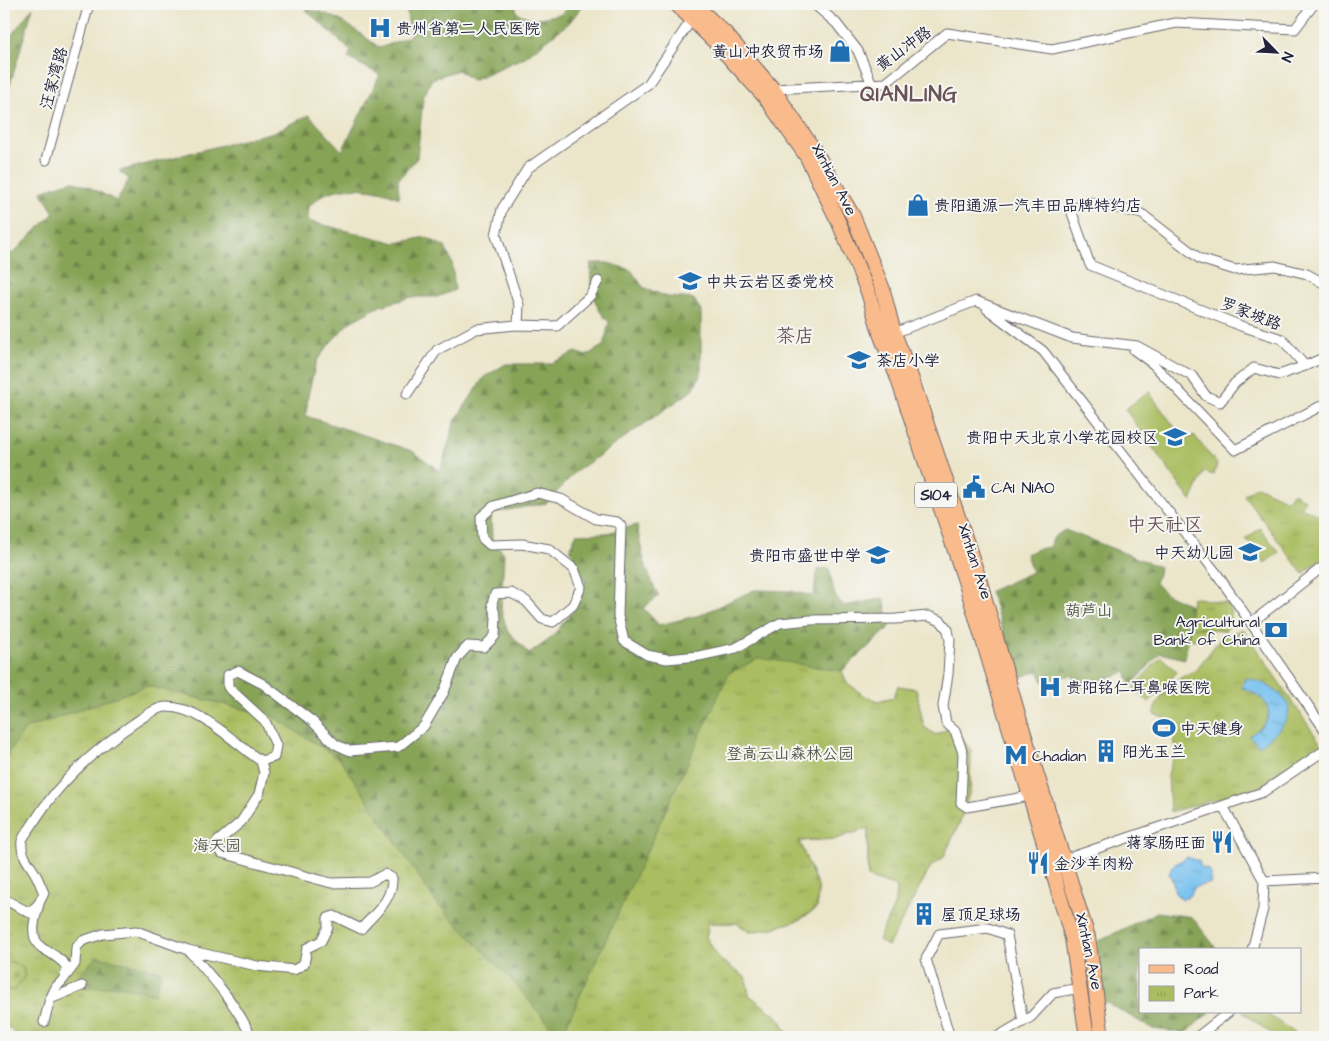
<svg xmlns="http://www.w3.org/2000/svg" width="1329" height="1041" font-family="'Architects Daughter','LXGW WenKai TC',sans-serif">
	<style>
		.forest { fill: url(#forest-firs); stroke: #546349 }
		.cemetery { fill: url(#cemetery-stones); stroke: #66704e }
		.park { fill: url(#park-tufts); stroke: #66704e; fill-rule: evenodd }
		.pitch { fill: #aabd61; stroke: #66704e }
		.water { fill: url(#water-ripples); stroke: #4c7296 }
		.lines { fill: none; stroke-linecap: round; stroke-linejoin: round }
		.street-casing { stroke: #68666d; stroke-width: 11 }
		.primary-casing { stroke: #68666d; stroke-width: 16 }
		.street { stroke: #fff; stroke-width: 9 }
		.primary { stroke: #fabb8c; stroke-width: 14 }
		.labels { text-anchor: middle; stroke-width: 4; stroke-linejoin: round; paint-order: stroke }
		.shield { fill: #f6f6f2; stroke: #626272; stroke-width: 1 }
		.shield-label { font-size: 15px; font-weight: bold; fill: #22223b }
		.poi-label { font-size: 16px; fill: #22223b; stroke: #f6f6f2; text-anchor: start }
		.street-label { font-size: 16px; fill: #22223b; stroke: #f6f6f2 }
		.park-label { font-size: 16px; fill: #525848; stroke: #f6f6f2 }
		.quarter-label { font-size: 19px; fill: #6b5459; stroke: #f6f6f2 }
		.district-label { font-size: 21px; font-weight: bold; letter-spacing: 1px; fill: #6b5459; stroke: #f6f6f2 }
	</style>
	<defs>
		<pattern id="forest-firs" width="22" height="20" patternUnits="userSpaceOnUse" patternTransform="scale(1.25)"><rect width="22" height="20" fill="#87a457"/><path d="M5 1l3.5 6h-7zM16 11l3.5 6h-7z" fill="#6e8549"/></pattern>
		<pattern id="cemetery-stones" width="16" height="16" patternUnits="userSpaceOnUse" patternTransform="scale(1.25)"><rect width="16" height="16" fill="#aabd61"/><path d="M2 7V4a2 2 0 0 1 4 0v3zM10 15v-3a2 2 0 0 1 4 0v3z" fill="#92a255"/></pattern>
		<pattern id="park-tufts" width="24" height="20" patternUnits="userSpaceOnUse" patternTransform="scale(1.25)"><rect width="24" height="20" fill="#aabd61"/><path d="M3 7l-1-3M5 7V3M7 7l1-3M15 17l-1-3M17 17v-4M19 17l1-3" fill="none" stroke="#92a255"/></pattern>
		<pattern id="water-ripples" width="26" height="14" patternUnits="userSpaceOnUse" patternTransform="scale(1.25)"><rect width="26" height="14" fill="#77c1f0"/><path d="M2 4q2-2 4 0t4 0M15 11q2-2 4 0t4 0" fill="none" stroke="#619cc4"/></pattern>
	</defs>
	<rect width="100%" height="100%" fill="#f6f6f2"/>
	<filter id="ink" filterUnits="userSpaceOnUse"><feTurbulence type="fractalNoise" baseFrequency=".02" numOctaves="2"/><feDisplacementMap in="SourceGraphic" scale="10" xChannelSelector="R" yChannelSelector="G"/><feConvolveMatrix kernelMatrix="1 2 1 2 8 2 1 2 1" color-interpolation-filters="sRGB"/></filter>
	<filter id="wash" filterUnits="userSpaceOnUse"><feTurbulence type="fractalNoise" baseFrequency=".0096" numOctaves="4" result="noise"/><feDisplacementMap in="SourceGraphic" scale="20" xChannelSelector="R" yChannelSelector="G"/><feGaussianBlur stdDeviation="1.12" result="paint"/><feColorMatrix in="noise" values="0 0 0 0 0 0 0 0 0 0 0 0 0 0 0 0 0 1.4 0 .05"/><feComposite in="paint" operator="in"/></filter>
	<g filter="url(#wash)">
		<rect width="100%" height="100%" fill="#ebe5c9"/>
		<!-- forest -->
		<path class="forest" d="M406,4h109l2,9 16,6 29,-5 6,-10h16l-15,19 -44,34 -53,23 -14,-10 -26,9 -9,19 -6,60 -19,22 1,18c-19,-10 -56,-14 -76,-3 -5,3 -10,8 -15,12v14l88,22 30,-6 19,10 7,16 3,27 -18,7h-25l-32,9 -30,16 -19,20 -15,20 -8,34 -2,20 106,35 28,20 15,-50 29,-44 22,-13h44l26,-12 10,4 18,-11 5,-23c-16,-15 -20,-37 -18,-59h17l23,7 12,17 24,10 27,2 7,12v63l-8,16 -119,83 -27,30 -56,10 1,27 12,13 -3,56 6,21 22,24 21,-15 28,-34 7,-23 -15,-33 6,-15 31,-1 30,-8c4,27 9,48 22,71l-16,12 16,17 41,-10 54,-25 37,1 22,5 5,-27 11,-1 6,28 9,10 40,-8 6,29 -48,44 4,11 17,13 14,6 17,-4 4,-11 18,3 8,38 12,8 17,-9 18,25 -1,40 -11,33 -16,34 -12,8 -43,80 -10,-6 17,-36 1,-17 -28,-10v-49l-32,11 -37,2 19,46 -1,21 -18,12 -26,8 -23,4 -13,-9h-28l-3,14 13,22 27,19 3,17 30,23 11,19h-772l-14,-15v-34l10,3 11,-15 -21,-14v-714l8,6 42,-41 -13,-22 31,-10 15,5 30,15 12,-22 -10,-8 155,-39 35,-17 33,36 38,-76 -32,-17 3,-7 -46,-42c32,4 50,21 75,39l30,-12z
			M33,7l-29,98v-60z
			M1065,530l95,37 -5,16 11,11 24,11 -2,21 2,1 -5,32 -25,-6 -29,33 -5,-14 -48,16 -6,-13 -29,7 -5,-11 -20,7 -28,-87 42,-19 -6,-18 11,-5 12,-2 5,-10z
			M1157,912l35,5 24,31 -1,2h-75v62h70l-25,21 -32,-4 -48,-27 -8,-60z"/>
		<!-- cemetery -->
		<path class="cemetery" d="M4,962h9l9,5 3,9 -11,15 -10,-3z"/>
		<!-- park -->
		<path class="park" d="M1257,486l30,14 5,-7 13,6 -4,8 24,11v38l-22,18 -59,-79z
			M1192,597l36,7c4,9 5,19 -3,27l-37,-4z
			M1243,629l80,118 -62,40 -91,25 -2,-38 8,-26 -4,-17 -6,-11 -13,-7 5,-11 7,-11 18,-15 12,-5 26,-33z
			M760,658l82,13 4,11 17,13 14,6 17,-4 4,-11 18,3 8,38 12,8 17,-9 18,25 -1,40 -11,33 -16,34 -12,8 -43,80 -10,-6 17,-36 1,-17 -28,-10v-49l-32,11 -37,2 19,46 -1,21 -18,12 -26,8 -23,4 -13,-9h-28l-3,14 13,22 27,19 3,17 30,23 11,19h-229l168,-364z
			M147,686l125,30 68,43 97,145 76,77 46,56h-541l-14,-15v-34l10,3 11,-15 -3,-9 -9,-5h-9v-202l21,-31zM97,956l64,15 -6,23 -36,-8 -36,2 -4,-13z
			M1242,1012h22l37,25h-25z"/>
		<!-- pitch -->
		<path class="pitch" d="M1149,392l35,48 10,-5 23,29 -3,11 -10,-3 -13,29 -66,-92z
			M1260,528l19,24 -14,11 -19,-24z
			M1190,627l19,2 -2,12 -19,-2z
			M1161,657l16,15 -28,30 -16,-14z"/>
		<!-- water -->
		<path class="water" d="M1245,678c12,2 22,6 32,14 27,20 1,39 -17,54l-11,-10c6,-4 18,-12 19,-20 3,-15 -14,-24 -26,-28z
			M1187,857l12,4 2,7 6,1 3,4 1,10 -16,4 -4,7 -9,6 -7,-7 -2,-11 -4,-9 3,-7z"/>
	</g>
	<g filter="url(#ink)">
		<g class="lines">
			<defs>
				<path id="street" d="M814,4l22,19 22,28 14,33
					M771,90l2,-1 113,-6 61,-50 105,16 124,-26 119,6 19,-25
					M46,160l43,-156
					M987,309l56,42 174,223 108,156
					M518,325l1,-20 -23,-70 6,-26 26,-41 120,-84 44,-65
					M894,333l82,-32 96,37 65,8 55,30 14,20 14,6 15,-19 19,-15 25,7 26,-9 -23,-27 -41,-13 -151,-61 -19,-55 19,-8 52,12 58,45 35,11 40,-4 32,8 18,10
					M1134,350l19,14 82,86 90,-46
					M1305,366l20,-9
					M407,394l30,-44 39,-21 40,-4 41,1 33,-30 8,-15
					M1251,623l74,-58
					M1223,806l41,75 61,-3
					M1051,864l212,-72 62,-42
					M4,899l26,14 9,-10 5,-10c-3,-6 -5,-12 -8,-18 -6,-11 -16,-20 -14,-34 1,-5 7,-11 10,-16 25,-41 61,-74 101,-101 9,-6 23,-17 34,-17 34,0 67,36 94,54l13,-4 2,-12 -11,-24 -37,-34v-12l10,-4 25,13 49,37 23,23 15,7 48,-4 26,-21 20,-34 13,-34 11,-12 16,1 11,-11 1,-19 -4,-13 3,-10 16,-1 15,8 16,18 11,3 20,-17 8,-18 -7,-18 -25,-20 -27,-5 -32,1 -8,-7 -1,-21 13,-11 43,-13 24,6 35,20 21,3 4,4 -3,90 6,25 23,14 20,4 32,-3 37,-8 44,-25 30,-3 86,-1 32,-3 13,5 7,9 2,10 -2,34 -5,32 3,17 9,8 8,22 -2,50 6,4 63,-11
					M39,904c-4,13 -11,34 3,44 10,6 18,10 25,19l-3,10
					M1252,950l11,-41 1,-28
					M189,951c22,25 49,55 62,86
					M50,999l32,-13
					M44,1022l6,-23 6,-12 6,-6 13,-17 1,-16 6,-7 21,-7 33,-3 52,19 69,16 37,4 10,-6 3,-16 14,-7 7,-14v-9l6,-2 27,13c13,-15 32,-29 31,-51l-7,-4 -15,8 -39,1 -109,-30 -7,-7 2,-4 24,-20 18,-28 5,-21 -3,-12
					M950,1037l-24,-78 13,-25 49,-6 19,7 16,87
					M997,1037l34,-20 22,-24 27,-5
					M1197,1037l32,-25"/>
				<path id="primary" d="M676,4l40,39 49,54 42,60 32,66 29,69 13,44 17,43 68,205 82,272 24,82 15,99
					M694,4l31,29 48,56 43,64 37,63 29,71 12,46 16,41 70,208 40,139 68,216 14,100"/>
			</defs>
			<!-- street casing -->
			<use href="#street" class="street-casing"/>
			<!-- primary casing -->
			<use href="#primary" class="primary-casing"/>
			<!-- street -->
			<use href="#street" class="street"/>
			<!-- primary -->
			<use href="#primary" class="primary"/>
		</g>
	</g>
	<!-- icons -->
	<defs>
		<symbol id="hospital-bare" viewBox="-9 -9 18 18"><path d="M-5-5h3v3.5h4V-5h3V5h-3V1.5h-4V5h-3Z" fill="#1f6fb2" stroke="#f6f6f2" stroke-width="2.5" paint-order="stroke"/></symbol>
		<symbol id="shop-bare" viewBox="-9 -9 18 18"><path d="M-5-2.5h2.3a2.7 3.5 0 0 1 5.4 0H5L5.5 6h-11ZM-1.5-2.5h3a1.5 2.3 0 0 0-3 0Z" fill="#1f6fb2" stroke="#f6f6f2" stroke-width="2.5" paint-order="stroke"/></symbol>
		<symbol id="school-bare" viewBox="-9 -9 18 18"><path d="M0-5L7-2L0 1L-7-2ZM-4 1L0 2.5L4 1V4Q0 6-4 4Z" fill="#1f6fb2" stroke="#f6f6f2" stroke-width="2.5" paint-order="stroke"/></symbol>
		<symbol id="civic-bare" viewBox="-9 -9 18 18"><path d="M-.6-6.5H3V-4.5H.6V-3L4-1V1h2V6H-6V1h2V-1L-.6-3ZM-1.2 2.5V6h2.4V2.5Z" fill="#1f6fb2" stroke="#f6f6f2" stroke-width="2.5" paint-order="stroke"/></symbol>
		<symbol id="bank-bare" viewBox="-9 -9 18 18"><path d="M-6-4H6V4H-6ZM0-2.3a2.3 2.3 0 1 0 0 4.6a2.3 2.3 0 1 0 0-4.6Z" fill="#1f6fb2" stroke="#f6f6f2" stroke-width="2.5" paint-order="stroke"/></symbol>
		<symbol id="stadium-bare" viewBox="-9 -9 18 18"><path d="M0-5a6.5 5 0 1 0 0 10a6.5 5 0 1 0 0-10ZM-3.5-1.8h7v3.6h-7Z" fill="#1f6fb2" stroke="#f6f6f2" stroke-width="2.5" paint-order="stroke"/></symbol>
		<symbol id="building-bare" viewBox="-9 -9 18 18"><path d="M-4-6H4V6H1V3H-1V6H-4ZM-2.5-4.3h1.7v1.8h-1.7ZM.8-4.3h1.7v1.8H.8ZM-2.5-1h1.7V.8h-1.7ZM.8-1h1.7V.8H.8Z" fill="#1f6fb2" stroke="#f6f6f2" stroke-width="2.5" paint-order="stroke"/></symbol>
		<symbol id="metro-bare" viewBox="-9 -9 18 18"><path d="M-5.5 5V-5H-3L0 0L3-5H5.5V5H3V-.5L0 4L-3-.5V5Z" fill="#1f6fb2" stroke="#f6f6f2" stroke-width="2.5" paint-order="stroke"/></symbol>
		<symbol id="restaurant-bare" viewBox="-9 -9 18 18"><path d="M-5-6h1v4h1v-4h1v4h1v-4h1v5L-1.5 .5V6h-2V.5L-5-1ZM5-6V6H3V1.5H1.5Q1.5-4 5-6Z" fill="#1f6fb2" stroke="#f6f6f2" stroke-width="2.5" paint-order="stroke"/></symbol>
	</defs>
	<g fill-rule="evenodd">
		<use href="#hospital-bare" x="364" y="12" width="32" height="32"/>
		<use href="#shop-bare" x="824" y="35" width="32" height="32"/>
		<use href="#shop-bare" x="902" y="189" width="32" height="32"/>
		<use href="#school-bare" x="674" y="265" width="32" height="32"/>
		<use href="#school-bare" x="843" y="344" width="32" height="32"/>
		<use href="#school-bare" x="1159" y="421" width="32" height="32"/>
		<use href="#civic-bare" x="958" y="471" width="32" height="32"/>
		<use href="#school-bare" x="1234" y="536" width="32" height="32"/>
		<use href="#school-bare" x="862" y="539" width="32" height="32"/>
		<use href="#bank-bare" x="1260" y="614" width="32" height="32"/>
		<use href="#hospital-bare" x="1034" y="671" width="32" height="32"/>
		<use href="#stadium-bare" x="1148" y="712" width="32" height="32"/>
		<use href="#building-bare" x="1090" y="735" width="32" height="32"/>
		<use href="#metro-bare" x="1000" y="739" width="32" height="32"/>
		<use href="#restaurant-bare" x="1206" y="826" width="32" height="32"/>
		<use href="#restaurant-bare" x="1022" y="847" width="32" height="32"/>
		<use href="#building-bare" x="908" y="898" width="32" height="32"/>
	</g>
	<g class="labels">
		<!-- shield labels -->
		<rect class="shield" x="915" y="482.5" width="42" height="25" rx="4"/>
		<g class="shield-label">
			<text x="936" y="500">S104</text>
		</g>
		<!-- poi labels -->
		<g class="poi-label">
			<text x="396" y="34">贵州省第二人民医院</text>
			<text x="824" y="57" text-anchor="end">黄山冲农贸市场</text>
			<text x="934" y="211">贵阳通源一汽丰田品牌特约店</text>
			<text x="706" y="287">中共云岩区委党校</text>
			<text x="876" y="366">茶店小学</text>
			<text x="1158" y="443" text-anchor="end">贵阳中天北京小学花园校区</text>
			<text x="991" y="493">CAI NIAO</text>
			<text x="1234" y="558" text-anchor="end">中天幼儿园</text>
			<text x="861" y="561" text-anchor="end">贵阳市盛世中学</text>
			<text x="1260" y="627" text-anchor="end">Agricultural<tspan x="1260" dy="18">Bank of China</tspan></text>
			<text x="1066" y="693">贵阳铭仁耳鼻喉医院</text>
			<text x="1180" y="734">中天健身</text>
			<text x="1122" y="757">阳光玉兰</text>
			<text x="1032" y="761">Chadian</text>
			<text x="1206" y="848" text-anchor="end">蒋家肠旺面</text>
			<text x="1054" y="869">金沙羊肉粉</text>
			<text x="941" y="920">屋顶足球场</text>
		</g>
		<!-- street labels -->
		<g class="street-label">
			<text transform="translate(903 48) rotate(-36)" y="6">黄山冲路</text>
			<text transform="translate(53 78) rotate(-75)" y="6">汪家湾路</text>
			<text transform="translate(835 179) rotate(62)" y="6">Xintian Ave</text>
			<text transform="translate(1251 313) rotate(21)" y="6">罗家坡路</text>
			<text transform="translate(976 561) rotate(72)" y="6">Xintian Ave</text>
			<text transform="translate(1090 951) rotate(78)" y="6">Xintian Ave</text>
		</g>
		<!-- park labels -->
		<g class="park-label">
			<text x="1089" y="616">葫芦山</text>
			<text x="790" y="759">登高云山森林公园</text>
			<text x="217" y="851">海天园</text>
		</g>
		<!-- quarter labels -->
		<g class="quarter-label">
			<text x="795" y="342">茶店</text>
			<text x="1165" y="531">中天社区</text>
		</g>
		<!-- district labels -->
		<g class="district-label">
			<text x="909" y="101">QIANLING</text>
		</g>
	</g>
	<!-- margin -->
	<rect width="1329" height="1041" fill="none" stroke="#f6f6f2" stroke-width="20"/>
	<!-- legend -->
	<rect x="1139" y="948" width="162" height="65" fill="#f6f6f2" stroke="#a1a1a9"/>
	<rect x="1149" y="965" width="25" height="8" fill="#fabb8c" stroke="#a1a1a9"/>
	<text x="1184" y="974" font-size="15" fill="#22223b">Road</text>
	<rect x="1149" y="986" width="25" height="15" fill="url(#park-tufts)" stroke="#a1a1a9"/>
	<text x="1184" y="998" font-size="15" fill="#22223b">Park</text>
	<!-- north arrow -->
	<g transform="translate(1276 52) rotate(114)" stroke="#f6f6f2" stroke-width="4" paint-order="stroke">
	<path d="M0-4L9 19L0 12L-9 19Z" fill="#22223b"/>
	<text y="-8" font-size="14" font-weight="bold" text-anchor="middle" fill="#22223b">N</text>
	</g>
</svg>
